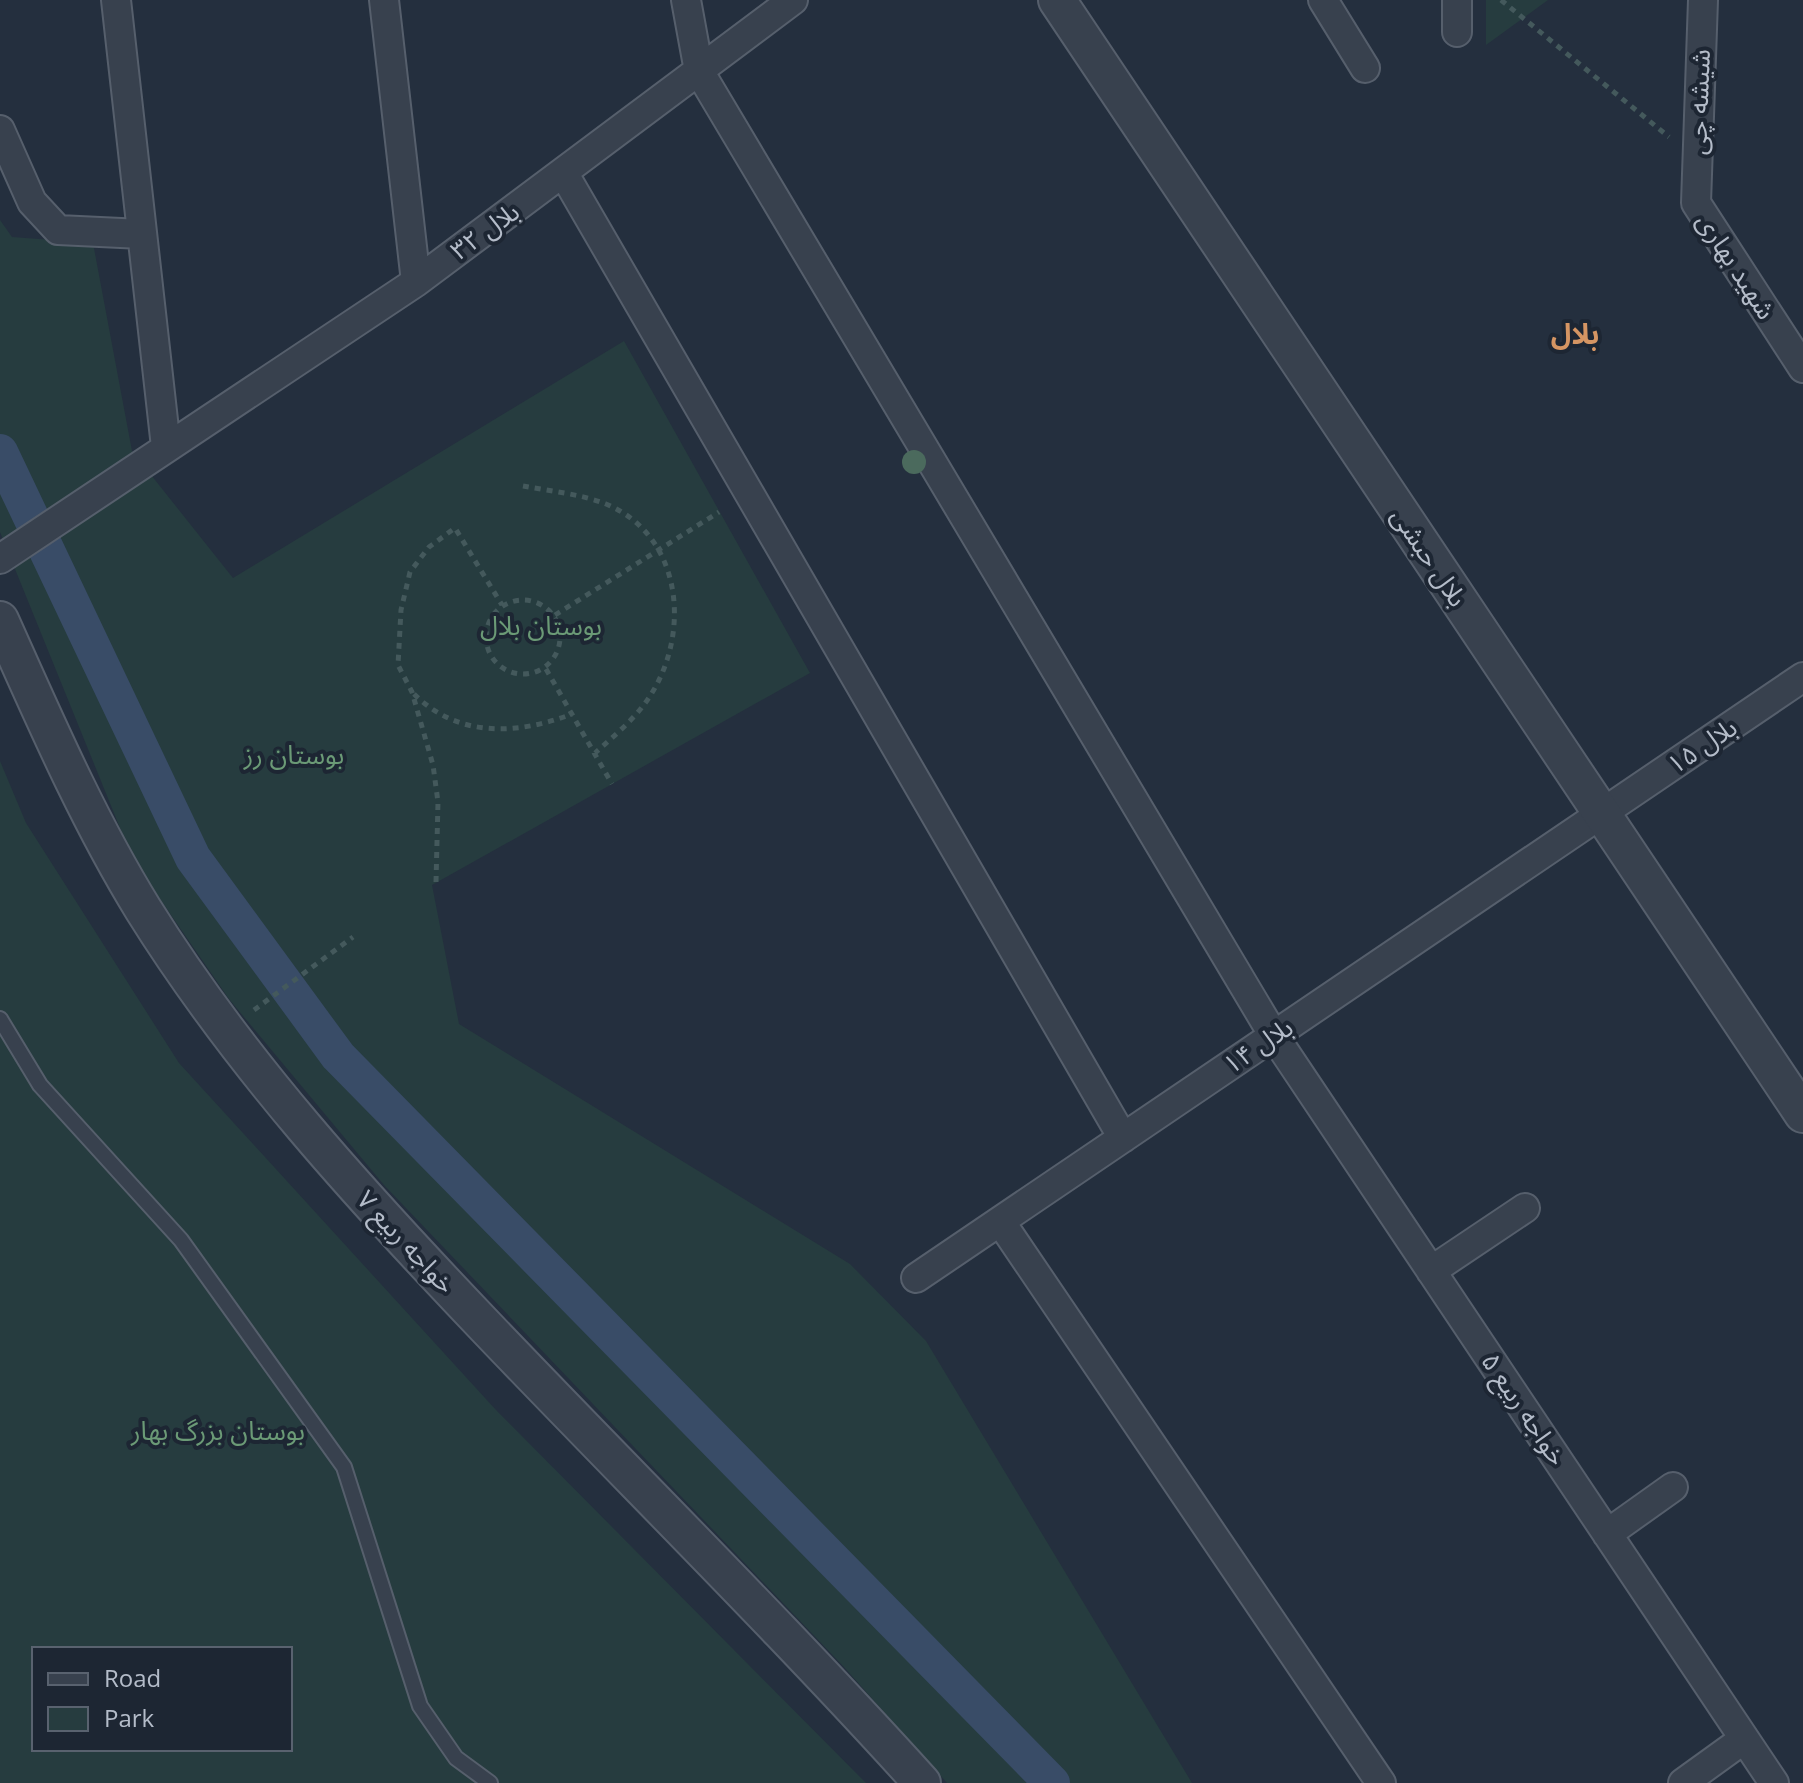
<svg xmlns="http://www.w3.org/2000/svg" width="1803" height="1783" font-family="'Open Sans','Noto Sans Arabic',sans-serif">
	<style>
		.green { fill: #263c3f; fill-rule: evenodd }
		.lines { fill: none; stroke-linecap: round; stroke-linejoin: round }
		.canal { stroke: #394c67; stroke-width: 36 }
		.service-casing { stroke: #565f6c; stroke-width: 18 }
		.minor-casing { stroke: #565f6c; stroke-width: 32 }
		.tertiary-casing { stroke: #565f6c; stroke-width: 40 }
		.path { stroke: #44595c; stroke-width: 5; stroke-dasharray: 6 6; stroke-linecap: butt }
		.service { stroke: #38414e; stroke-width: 14 }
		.minor { stroke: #38414e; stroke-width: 28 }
		.tertiary { stroke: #38414e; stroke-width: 36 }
		.tree { fill: #4b6a5d }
		.labels { text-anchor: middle; stroke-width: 8; stroke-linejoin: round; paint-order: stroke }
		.street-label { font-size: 26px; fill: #b4bcc9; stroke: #1d2633 }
		.park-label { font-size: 26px; fill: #6b9a76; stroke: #1d2633 }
		.neighbourhood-label { font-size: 28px; font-weight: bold; fill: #d59563; stroke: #1d2633 }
	</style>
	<rect width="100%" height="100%" fill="#242f3e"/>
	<!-- green -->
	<path class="green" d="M1486,0h62l-62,45z
		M0,220l12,17 81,6 39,208 101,127 391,-237 186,332 -378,212 27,139 391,240 76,77 266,442h-245l-103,-116 -460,-482 -155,-186 -96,-139 -133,-328z
		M0,761l26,62 153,240 317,347 370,373h-866zM34,1649h256v100h-256z"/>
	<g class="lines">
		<!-- canal -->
		<path class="canal" d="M0,452l193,406 145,198 714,727"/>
		<defs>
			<path id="service" d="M0,1019l40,66 141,155 163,227 76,239 36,52 34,25"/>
			<path id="minor" d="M116,0l50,447
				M384,0l32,282
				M686,0l13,71 575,965 500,747
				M1323,0l42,68
				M1703,0l-7,203 107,165
				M1457,32v-32
				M0,130l32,72 26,28 84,4
				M564,174l559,964
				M0,559l416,-277 377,-282
				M1000,1221l381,562
				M1431,1271l94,-63
				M916,1278l887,-601
				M1607,1534l66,-47
				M1683,1783l61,-44"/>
			<path id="tertiary" d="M1057,0l746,1114
				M0,620c44,98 87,198 143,289 96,154 219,288 343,418 145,152 295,300 436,456"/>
		</defs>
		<!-- service casing -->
		<use href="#service" class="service-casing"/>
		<!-- minor casing -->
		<use href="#minor" class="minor-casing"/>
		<!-- tertiary casing -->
		<use href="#tertiary" class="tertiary-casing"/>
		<!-- path -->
		<path class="path" d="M1501,0l168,137
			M523,486c26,5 58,8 83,18 77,32 85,129 44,192 -14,22 -36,40 -55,57
			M486 637a37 37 0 1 1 74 0a37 37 0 1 1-74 0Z
			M555,615l164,-103
			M546,669l66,115
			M414,694c44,44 103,41 158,20
			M436,882l2,-80 -5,-37 -21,-73 -14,-27 3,-55 9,-38 19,-25 26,-19 47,77
			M254,1010l99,-73"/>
		<!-- service -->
		<use href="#service" class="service"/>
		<!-- minor -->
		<use href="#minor" class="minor"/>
		<!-- tertiary -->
		<use href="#tertiary" class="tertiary"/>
	</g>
	<!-- trees -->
	<circle class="tree" cx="914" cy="462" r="12"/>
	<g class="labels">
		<!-- street labels -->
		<g class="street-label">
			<text transform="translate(1699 102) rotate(-88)" y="9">شیشه چی</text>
			<text transform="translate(485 231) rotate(-36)" y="9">بلال ۳۲</text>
			<text transform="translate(1736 266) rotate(57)" y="9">شهید بهاری</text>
			<text transform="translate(1429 557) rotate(56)" y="9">بلال حبشی</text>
			<text transform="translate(1702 746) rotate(-34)" y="9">بلال ۱۵</text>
			<text transform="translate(1258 1046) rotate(-34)" y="9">بلال ۱۴</text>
			<text transform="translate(406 1242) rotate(47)" y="9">خواجه ربیع ۷</text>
			<text transform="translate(1524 1409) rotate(56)" y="9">خواجه ربیع ۵</text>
		</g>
		<!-- park labels -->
		<g class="park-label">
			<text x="541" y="635">بوستان بلال</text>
			<text x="294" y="764">بوستان رز</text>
			<text x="218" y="1440">بوستان بزرگ بهار</text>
		</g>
		<!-- neighbourhood labels -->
		<g class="neighbourhood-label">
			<text x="1575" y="344">بلال</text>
		</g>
	</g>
	<!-- legend -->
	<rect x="32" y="1647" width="260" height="104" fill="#1d2633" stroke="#59626f" stroke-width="2"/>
	<rect x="48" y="1673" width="40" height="12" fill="#38414e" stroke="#59626f" stroke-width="2"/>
	<text x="104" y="1687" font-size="24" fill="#b4bcc9">Road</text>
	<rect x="48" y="1707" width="40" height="24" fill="#263c3f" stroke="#59626f" stroke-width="2"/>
	<text x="104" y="1727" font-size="24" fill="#b4bcc9">Park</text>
</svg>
